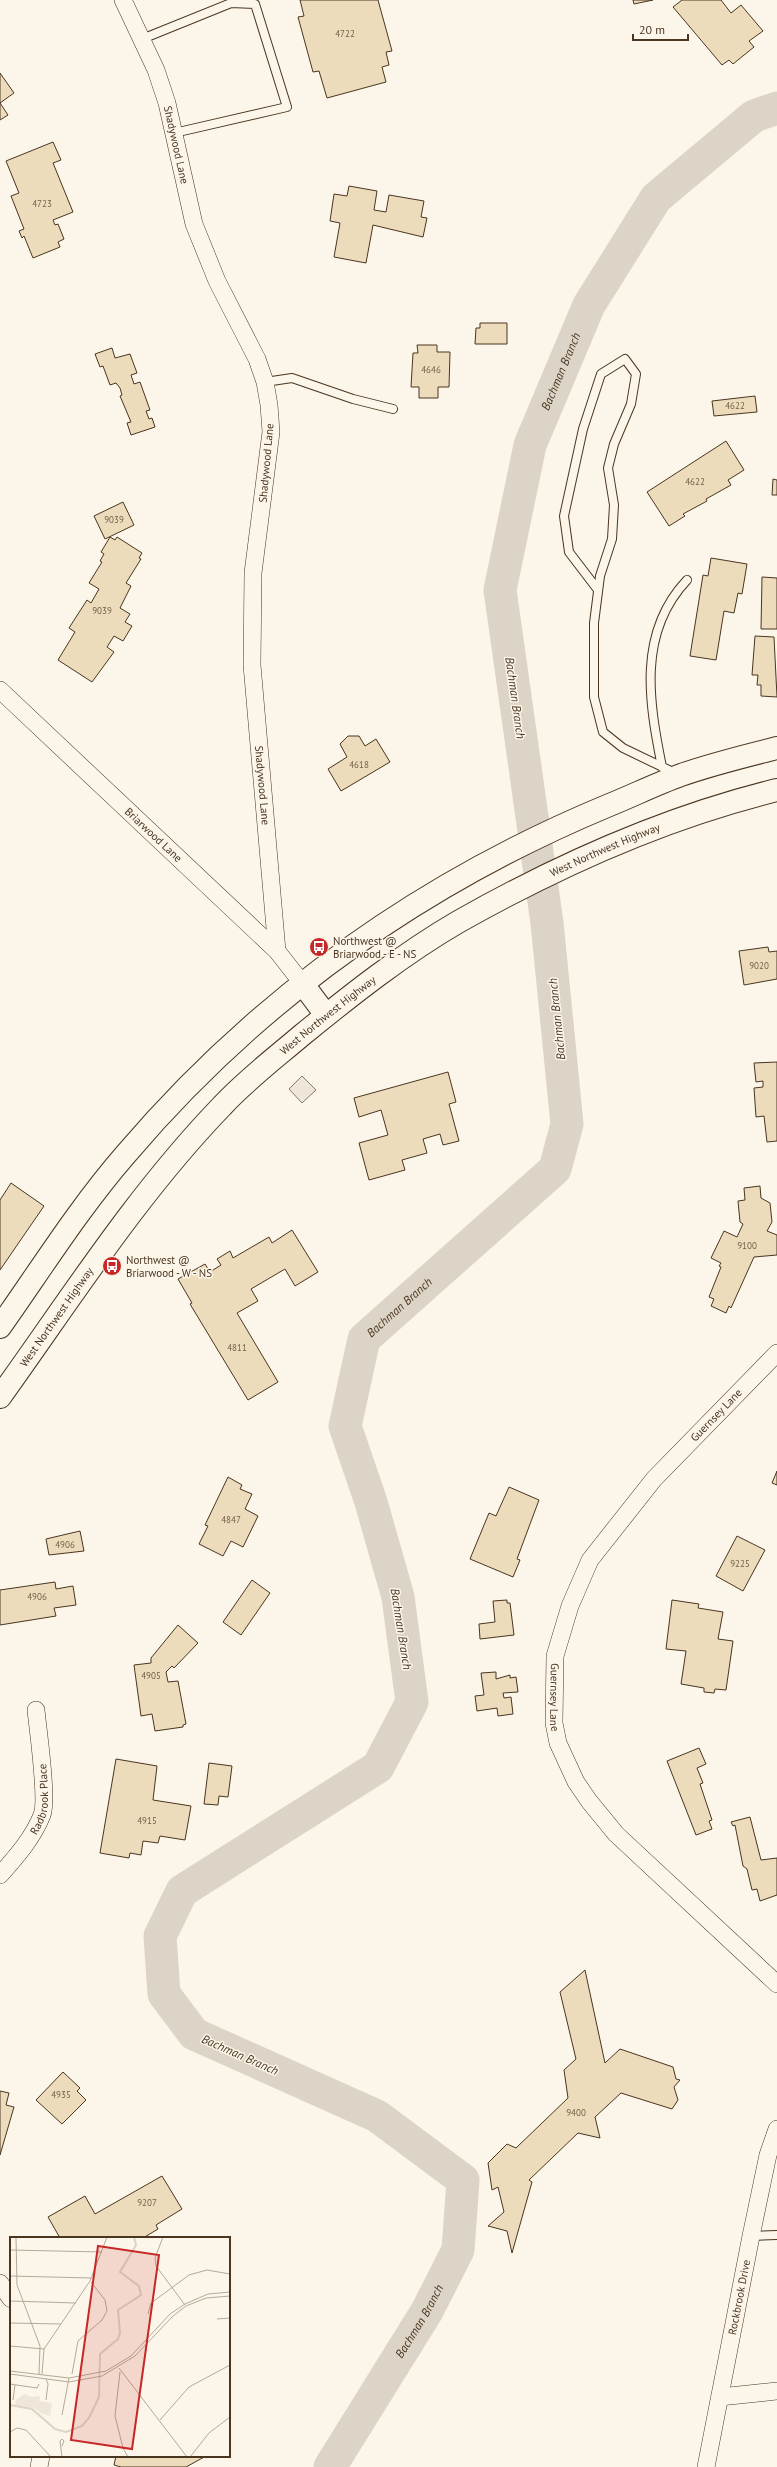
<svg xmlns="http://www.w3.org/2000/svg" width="777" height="2467" font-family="'PT Sans',sans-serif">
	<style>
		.green { fill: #ede6d9; stroke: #887966 }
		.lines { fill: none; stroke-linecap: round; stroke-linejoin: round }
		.river { stroke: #dcd4c6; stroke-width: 33 }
		.building { fill: #ecdcbc; stroke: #4a3520 }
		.lane-casing { stroke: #4a3520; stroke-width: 10 }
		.street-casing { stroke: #4a3520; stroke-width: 18 }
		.primary-casing { stroke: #4a3520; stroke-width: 24 }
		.lane { stroke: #fbf6e9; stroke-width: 8 }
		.street { stroke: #fbf6e9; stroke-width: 17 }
		.primary { stroke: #fbf6e9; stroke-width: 22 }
		.labels { text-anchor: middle; stroke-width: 3; stroke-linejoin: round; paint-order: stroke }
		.number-label { font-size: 9px; fill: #725f47 }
		.street-label { font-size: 11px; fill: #4a3520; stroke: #fbf6e9 }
		.poi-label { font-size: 11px; fill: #4a3520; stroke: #fbf6e9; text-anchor: start }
		.water-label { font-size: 12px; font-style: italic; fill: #4a3520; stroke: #fbf6e9 }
		.inset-river { fill: none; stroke: #dcd4c6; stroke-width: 2 }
		.inset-road { fill: none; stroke: #b4a999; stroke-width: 1 }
		.view { fill: #c62828; fill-opacity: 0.15; stroke: #c62828; stroke-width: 2 }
		.inset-edge { fill: none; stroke: #4a3520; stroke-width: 2 }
	</style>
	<rect width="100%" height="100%" fill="#fbf6e9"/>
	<!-- green -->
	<path class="green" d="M302,1076l14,14 -14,13 -13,-14z"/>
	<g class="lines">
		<!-- river -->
		<path class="river" id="s1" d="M330,2467l97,-156 31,-61 5,-70 -86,-64 -183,-82 -30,-40 -4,-58 22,-45 196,-124 34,-65 -14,-105 -27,-95 -26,-76 19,-87 191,-170 12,-45 -20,-201 -47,-333 30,-145 59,-140 67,-107 98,-82 23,-8"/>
	</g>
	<!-- building -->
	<path class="building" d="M300,0h78l14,51 -6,1 3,13 -7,2 4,15 -59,16 -8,-27 -6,1 -15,-55 6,-1z
		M633,0h20l-19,4z
		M682,0h39l10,13 10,-8 22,26 -14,10 5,6 -21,17 -4,-4 -7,5 -49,-58z
		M0,73l14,20 -14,10z
		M0,103l8,12 -8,5z
		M53,142l8,18 -8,3 20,49 -20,8 2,5 3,-1 6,15 -6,3 2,5 -27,11 -9,-22 -2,2 -3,-7 5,-2 -13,-33 8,-3 -13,-32z
		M349,186l28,5 -3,19 12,2 3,-17 35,6 -3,16 6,1 -4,19 -50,-12 -7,38 -32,-6 6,-34 -10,-2 4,-27 13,2z
		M480,323h27v21h-32l1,-16h4z
		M417,345h20v7h13l-1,35h-11v11h-19v-11h-8l2,-34h5z
		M112,348l3,10 15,-4 7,19 -6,2 3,9 6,-2 10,28 -4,1 3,8 3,-1 3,9 -24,8 -4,-12 4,-1 -11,-26 2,-1 -2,-7 -4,-5 -6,2 -7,-19 -3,1 -5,-13z
		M755,396l2,16 -43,4 -2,-15z
		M726,441l18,29 -16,10 3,5 -25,14 1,2 -24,13 2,2 -16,10 -22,-34z
		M773,479l4,1v15h-5z
		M123,502l11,23 -29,14 -11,-23z
		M110,537l5,3 2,-3 25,16 -3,5 2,1 -15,24 5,3 -11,22 10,6 -5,8 7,4 -9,15 -9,-5 -7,11 7,5 -22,30 -34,-22 17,-28 -6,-4 18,-28 4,3 8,-14 -10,-6 13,-21 -2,-1 4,-7 -3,-2z
		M711,558l36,6 -5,30 -4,-1 -4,20 -10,-2 -8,49 -26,-4 13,-81 5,1z
		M762,577l15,1v51h-16z
		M755,636l19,1 3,60 -16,-1v-11h-4l1,-10h-6z
		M348,736h11l6,10 11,-7 14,23 -49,29 -13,-22 19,-12 -7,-13z
		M768,947l1,5 8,-1v28l-33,6 -5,-34z
		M777,1062v79l-10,1 -3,-26 -8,1 -2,-29 9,-1v-6l-7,1 -2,-19z
		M448,1072l8,30 -7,2 10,37 -16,4 -3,-11 -17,5 4,14 -25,7 3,10 -36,10 -10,-37 29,-8 -7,-25 -22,7 -5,-19z
		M11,1183l33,23 -44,64v-70z
		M760,1186l1,12 9,5 2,19 -5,9 10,4v20l-23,2 -23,51 -2,-2 -3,7 -15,-7 3,-7 -5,-2 12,-30 -2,-1 2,-3 -10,-5 13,-27 13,6 6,-13 -3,-2 -2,-21 7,-1 -1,-12z
		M292,1230l26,42 -23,14 -10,-17 -34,20 7,12 -21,12 41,69 -30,18 -58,-96 2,-1 -14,-24 27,-15 5,8 11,-7 -4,-6 13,-8 3,7 36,-21 3,6z
		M777,1471v14l-5,-2z
		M228,1477l14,8 -2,4 12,5 -7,15 13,7 -15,31 -12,-6 -8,15 -24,-12 9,-18 -3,-1z
		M509,1487l30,13 -22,59 3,1 -7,17 -43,-18 19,-46 7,3z
		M80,1531l4,20 -35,4 -3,-16z
		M737,1536l28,14 -22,41 -27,-15z
		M252,1580l18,13 -29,42 -18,-13z
		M55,1582l1,7 17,-3 3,19 -22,3 2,8 -56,9v-35z
		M507,1600v3h3l4,32 -34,4 -1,-15 16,-2 -2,-21z
		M672,1600l27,4 -1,4 25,4 -5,27 15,2 -7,49 -11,-1 -1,4 -10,-1v-4l-23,-4 5,-33 -20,-2z
		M178,1625l20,18 -24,25 -2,-2 -6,6 2,10 10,-1 8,43 -3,1v2l-28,4 -3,-17 -11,2 -7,-51 17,-2v-5z
		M496,1672v7l14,-4v3l6,-1 2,15 -15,1 1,5 7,-1 2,17 -15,2 -1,-8 -20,3 -2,-15 9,-1 -3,-22z
		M699,1748l7,16 -9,4 6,15 -3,1 12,36 -3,1 3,8 -16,6 -29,-74z
		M116,1759l41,7 -4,34 38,6 -6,34 -25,-4 -2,7 -15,-2 -2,14 -11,-2 -1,5 -29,-5z
		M209,1763l23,3 -4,31 -9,-1 -1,9 -14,-1z
		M750,1817l11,43 16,-2v37l-17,6 -3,-12 -5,1 -5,-21 -4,-3 -8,-41 -2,1 -2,-4z
		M585,1970l20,93 15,-14 53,18 3,12 4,1 -6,7 4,13 -6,9 -51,-16 -26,24 5,21 -22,-5 -49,47 3,2 -20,71 -5,-22 -19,-5 16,-14 -6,-25 -6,3 -4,-27 19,-19 9,4 52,-50 -4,-28 12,-11 -16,-67z
		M63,2072l17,16 -3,3 9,9 -24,24 -26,-24z
		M0,2091l9,2 -3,12 8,2 -14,48z
		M162,2176l20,33 -26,16 2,4 -15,9h-83l-12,-21 37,-21 10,18z
		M116,2456h90l-20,11h-65l-7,-2z"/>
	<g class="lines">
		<defs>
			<path id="lane" d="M142,39l89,-36 24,1 32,103 -113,26
				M265,382l27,-4 61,21 40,10
				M598,590l-29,-38 -5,-36 19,-87 18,-55 24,-15 11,15 -5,30 -17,40 -6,24 6,37 -2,34 -12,37 -6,47v74l9,35 20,16 52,25
				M662,767c-13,-65 -25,-134 25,-187
				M751,2236l26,-1"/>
			<g id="street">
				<path id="s2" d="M123,0l33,70 11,33 27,121 23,57 40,78 8,23 4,23 2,27 -18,141 -1,92 25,286"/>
				<path id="s3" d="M0,690l277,261 25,32"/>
				<path id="s4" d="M777,1353l-123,126 -64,81 -20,46 -15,50 -1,67 4,20 18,39 13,19 27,33 161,150"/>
				<path id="s5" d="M0,1875c16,-18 33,-37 42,-60 6,-15 -4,-85 -6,-105"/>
				<path d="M0,2283l11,16"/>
				<path d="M720,2397l57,-6"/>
				<path d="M39,2467l2,-11"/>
				<path id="s6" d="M706,2467l45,-231 17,-81 9,-26"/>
			</g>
			<g id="primary">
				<path d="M302,983l24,32"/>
				<path d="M0,1327c41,-58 79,-119 126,-173 132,-155 294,-270 481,-348 25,-10 49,-22 74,-31 31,-11 64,-19 96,-27"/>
				<path id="s7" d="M0,1397c71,-99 137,-203 222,-291 24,-26 53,-48 80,-71 49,-40 101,-81 156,-113 99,-56 208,-105 319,-132"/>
			</g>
		</defs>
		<!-- lane casing -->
		<use href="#lane" class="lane-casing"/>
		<!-- street casing -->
		<use href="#street" class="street-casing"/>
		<!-- primary casing -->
		<use href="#primary" class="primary-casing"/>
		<!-- lane -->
		<use href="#lane" class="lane"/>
		<!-- street -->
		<use href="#street" class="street"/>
		<!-- primary -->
		<use href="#primary" class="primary"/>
	</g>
	<!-- icons -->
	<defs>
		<symbol id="bus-disc" viewBox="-11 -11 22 22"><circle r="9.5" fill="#c62828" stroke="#fbf6e9"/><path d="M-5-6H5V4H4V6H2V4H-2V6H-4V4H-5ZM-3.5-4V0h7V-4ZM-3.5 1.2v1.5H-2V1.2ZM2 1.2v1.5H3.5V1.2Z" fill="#fff"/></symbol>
	</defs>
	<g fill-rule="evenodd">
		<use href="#bus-disc" x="308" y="936" width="22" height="22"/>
		<use href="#bus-disc" x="101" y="1255" width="22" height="22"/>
	</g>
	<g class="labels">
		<!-- number labels -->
		<g class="number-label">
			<text x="345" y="37">4722</text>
			<text x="42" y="207">4723</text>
			<text x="431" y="373">4646</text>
			<text x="735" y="409">4622</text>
			<text x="695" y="485">4622</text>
			<text x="114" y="523">9039</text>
			<text x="102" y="614">9039</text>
			<text x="359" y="768">4618</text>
			<text x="759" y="969">9020</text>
			<text x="747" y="1249">9100</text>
			<text x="237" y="1351">4811</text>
			<text x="231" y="1523">4847</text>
			<text x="65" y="1548">4906</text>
			<text x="740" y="1567">9225</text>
			<text x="37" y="1600">4906</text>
			<text x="151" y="1679">4905</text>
			<text x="147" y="1824">4915</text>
			<text x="61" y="2098">4935</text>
			<text x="576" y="2116">9400</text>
			<text x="147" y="2206">9207</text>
		</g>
		<!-- street labels -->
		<g class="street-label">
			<text dy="4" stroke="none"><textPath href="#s2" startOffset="155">Shadywood Lane</textPath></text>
			<text transform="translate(266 463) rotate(-85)" y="4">Shadywood Lane</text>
			<text dy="4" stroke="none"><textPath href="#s2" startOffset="815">Shadywood Lane</textPath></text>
			<text dy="4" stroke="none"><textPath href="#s3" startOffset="211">Briarwood Lane</textPath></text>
			<text dy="4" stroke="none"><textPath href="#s7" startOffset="830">West Northwest Highway</textPath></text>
			<text dy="4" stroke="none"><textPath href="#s7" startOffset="506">West Northwest Highway</textPath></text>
			<text dy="4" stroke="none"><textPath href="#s7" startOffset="98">West Northwest Highway</textPath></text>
			<text transform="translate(716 1415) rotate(-46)" y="4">Guernsey Lane</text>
			<text dy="4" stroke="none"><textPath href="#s4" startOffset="423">Guernsey Lane</textPath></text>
			<text dy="4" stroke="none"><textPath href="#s5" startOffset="89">Radbrook Place</textPath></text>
			<text dy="4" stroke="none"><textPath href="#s6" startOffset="173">Rockbrook Drive</textPath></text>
		</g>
		<!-- poi labels -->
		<g class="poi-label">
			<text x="333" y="945">Northwest @<tspan x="333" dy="13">Briarwood - E - NS</tspan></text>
			<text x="126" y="1264">Northwest @<tspan x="126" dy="13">Briarwood - W - NS</tspan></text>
		</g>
		<!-- water labels -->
		<g class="water-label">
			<text dy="4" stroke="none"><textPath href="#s1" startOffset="2536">Bachman Branch</textPath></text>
			<text transform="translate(515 698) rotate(82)" y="4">Bachman Branch</text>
			<text transform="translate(557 1019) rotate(-96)" y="4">Bachman Branch</text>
			<text dy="4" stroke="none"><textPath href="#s1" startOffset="1515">Bachman Branch</textPath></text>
			<text transform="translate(401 1629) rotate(81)" y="4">Bachman Branch</text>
			<text transform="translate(240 2055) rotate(24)" y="4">Bachman Branch</text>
			<text dy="4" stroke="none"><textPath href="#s1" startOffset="171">Bachman Branch</textPath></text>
		</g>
	</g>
	<!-- overview -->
	<g transform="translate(10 2237)">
		<rect width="220" height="220" fill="#fbf6e9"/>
		<path d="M14,157l8,3 8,-1 -1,5 13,2 -2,13 -9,-3 -7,-5 -19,-3 1,-5z" fill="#ede6d9"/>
		<path class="inset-river" d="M0,168l22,4 23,20 11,3 16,-6 7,-8 10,-21 1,-43 18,-15 2,-6 -2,-23 23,-15 -2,-9 -19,-14 16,-27 -2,-8"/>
		<path class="inset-road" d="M6,0l1,48 23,61 -1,28M153,0l-8,21 1,8 29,39M0,13l92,2M0,39l81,2M0,64l66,2M138,77l3,-11 38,-28 18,-5 23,4M207,82l13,-1M0,86l51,1M0,109l34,3 46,-68 17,-44M109,131l68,89M0,134l59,7 37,-7 25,-15 39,-42 15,-10 23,-10 22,-2M110,135l-5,44 8,32 5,9M0,137l59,8 33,-6 33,-20 38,-40 13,-10 20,-8 24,-2M32,137l2,-25M62,137l6,-33 24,-21 5,-9 -2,-11 -14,-18M0,147l27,4 2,-4M3,163l2,-15M36,163l2,-16 -2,-5M52,178l7,-37M150,183l29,-33 41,-22M0,195l7,-4 9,2 25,27M52,209l2,-5 -2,-2 -2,2 2,16M180,220l19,-24 21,-16"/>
		<path class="view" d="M88,9l61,9 -27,194 -61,-9z"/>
		<rect width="220" height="220" class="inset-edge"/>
	</g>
	<!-- scale -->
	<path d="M633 34v6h55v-6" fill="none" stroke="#4a3520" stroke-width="2"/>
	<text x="639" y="34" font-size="12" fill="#4a3520" stroke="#fbf6e9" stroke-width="3" paint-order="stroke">20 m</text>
</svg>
